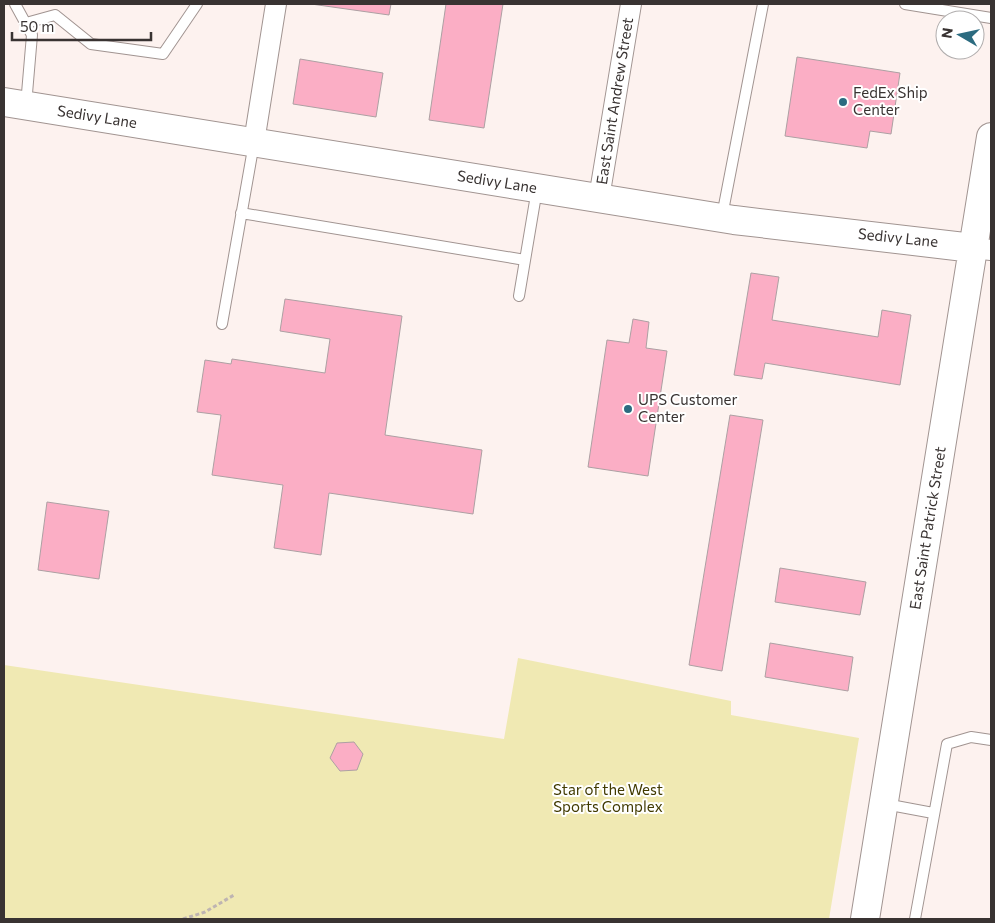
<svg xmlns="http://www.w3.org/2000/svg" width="995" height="923" font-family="Commissioner,sans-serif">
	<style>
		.green { fill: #f0e9b3 }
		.building { fill: #fbaec5; stroke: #ada0a3 }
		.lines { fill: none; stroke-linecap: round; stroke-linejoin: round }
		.lane-casing { stroke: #a19491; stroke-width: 12 }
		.street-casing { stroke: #a19491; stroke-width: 22 }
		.secondary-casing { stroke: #a19491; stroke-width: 30 }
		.path { stroke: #beb4b2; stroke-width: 3; stroke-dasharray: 4 2.5; stroke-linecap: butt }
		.lane { stroke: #fff; stroke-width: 10 }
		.street { stroke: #fff; stroke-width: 20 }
		.secondary { stroke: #fff; stroke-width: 28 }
		.poi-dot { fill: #2c6b80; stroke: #fff; stroke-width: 2 }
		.labels { text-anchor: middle; stroke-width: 4; stroke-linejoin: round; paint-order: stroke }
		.poi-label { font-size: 15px; fill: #393332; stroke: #fff; text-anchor: start }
		.street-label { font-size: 15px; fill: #393332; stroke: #fff }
		.park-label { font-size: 15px; fill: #413a00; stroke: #fff }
	</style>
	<rect width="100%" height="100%" fill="#fdf2ef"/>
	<!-- green -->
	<path class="green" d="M518,658l213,43v14l128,23 -30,181h-825v-254l500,74z"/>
	<!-- building -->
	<path class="building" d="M311,4h80l-2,11z
		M446,4h57l-19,124 -55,-8z
		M797,57l103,16 -9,61 -21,-3 -3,17 -82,-12z
		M300,59l83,14 -7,44 -83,-13z
		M751,273l28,4 -7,43 106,17 4,-27 29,5 -11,70 -135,-22 -3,16 -28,-4z
		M285,299l117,17 -17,119 97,15 -9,64 -144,-21 -8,62 -47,-7 9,-63 -71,-10 9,-60 -24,-3 8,-52 26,4 1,-5 93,14 5,-34 -50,-8z
		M633,319l16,3 -3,26 21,3 -19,125 -60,-9 19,-127 22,3z
		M730,415l33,5 -41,251 -33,-6z
		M47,502l62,9 -10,68 -61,-9z
		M780,568l86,14 -6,33 -85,-13z
		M770,643l83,14 -5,34 -83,-14z
		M354,742l9,12 -6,16 -17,1 -10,-13 7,-15z"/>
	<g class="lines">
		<defs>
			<path id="lane" d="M15,4l17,31 -6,70
				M905,4l86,14
				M26,23l29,-8 36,29 72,10 34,-50
				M241,213l284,47
				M722,216l41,-212
				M519,296l18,-107
				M222,324l32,-181
				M885,804l48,9
				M915,919l32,-175 24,-7 20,3"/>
			<path id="street" d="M254,142l22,-138
				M599,198l32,-194
				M973,248l18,2"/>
			<path id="secondary" d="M4,102l730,118 239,28
				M865,919l126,-782"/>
		</defs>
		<!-- lane casing -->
		<use href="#lane" class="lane-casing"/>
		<!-- street casing -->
		<use href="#street" class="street-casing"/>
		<!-- secondary casing -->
		<use href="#secondary" class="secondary-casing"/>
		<!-- path -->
		<path class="path" d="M183,919l22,-7 29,-17"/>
		<!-- lane -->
		<use href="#lane" class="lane"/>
		<!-- street -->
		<use href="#street" class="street"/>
		<!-- secondary -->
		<use href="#secondary" class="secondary"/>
	</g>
	<!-- markers -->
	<g class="poi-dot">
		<circle cx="843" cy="102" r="5"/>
		<circle cx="628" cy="409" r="5"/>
	</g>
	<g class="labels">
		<!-- poi labels -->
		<g class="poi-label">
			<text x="853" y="98">FedEx Ship<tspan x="853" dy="17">Center</tspan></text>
			<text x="638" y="405">UPS Customer<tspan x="638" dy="17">Center</tspan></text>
		</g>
		<!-- street labels -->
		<g class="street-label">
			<text transform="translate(615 101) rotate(-81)" y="5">East Saint Andrew Street</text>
			<text transform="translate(97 117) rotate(9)" y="5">Sedivy Lane</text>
			<text transform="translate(497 182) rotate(9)" y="5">Sedivy Lane</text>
			<text transform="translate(898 238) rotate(6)" y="5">Sedivy Lane</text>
			<text transform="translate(928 528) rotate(-81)" y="5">East Saint Patrick Street</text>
		</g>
		<!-- park labels -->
		<g class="park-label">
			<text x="608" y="795">Star of the West<tspan x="608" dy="17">Sports Complex</tspan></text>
		</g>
	</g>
	<!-- border -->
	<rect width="995" height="923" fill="none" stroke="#393332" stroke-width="10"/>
	<!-- north arrow -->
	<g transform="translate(960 35) rotate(279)"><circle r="24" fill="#ffffff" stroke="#b0adad"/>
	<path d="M0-4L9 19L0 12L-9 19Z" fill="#2c6b80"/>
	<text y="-8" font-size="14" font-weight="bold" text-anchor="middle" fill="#393332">N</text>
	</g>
	<!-- scale -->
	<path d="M12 32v8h139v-8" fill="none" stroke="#393332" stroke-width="2.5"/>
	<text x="20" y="32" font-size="15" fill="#393332" stroke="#ffffff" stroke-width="4" paint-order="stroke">50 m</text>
</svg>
